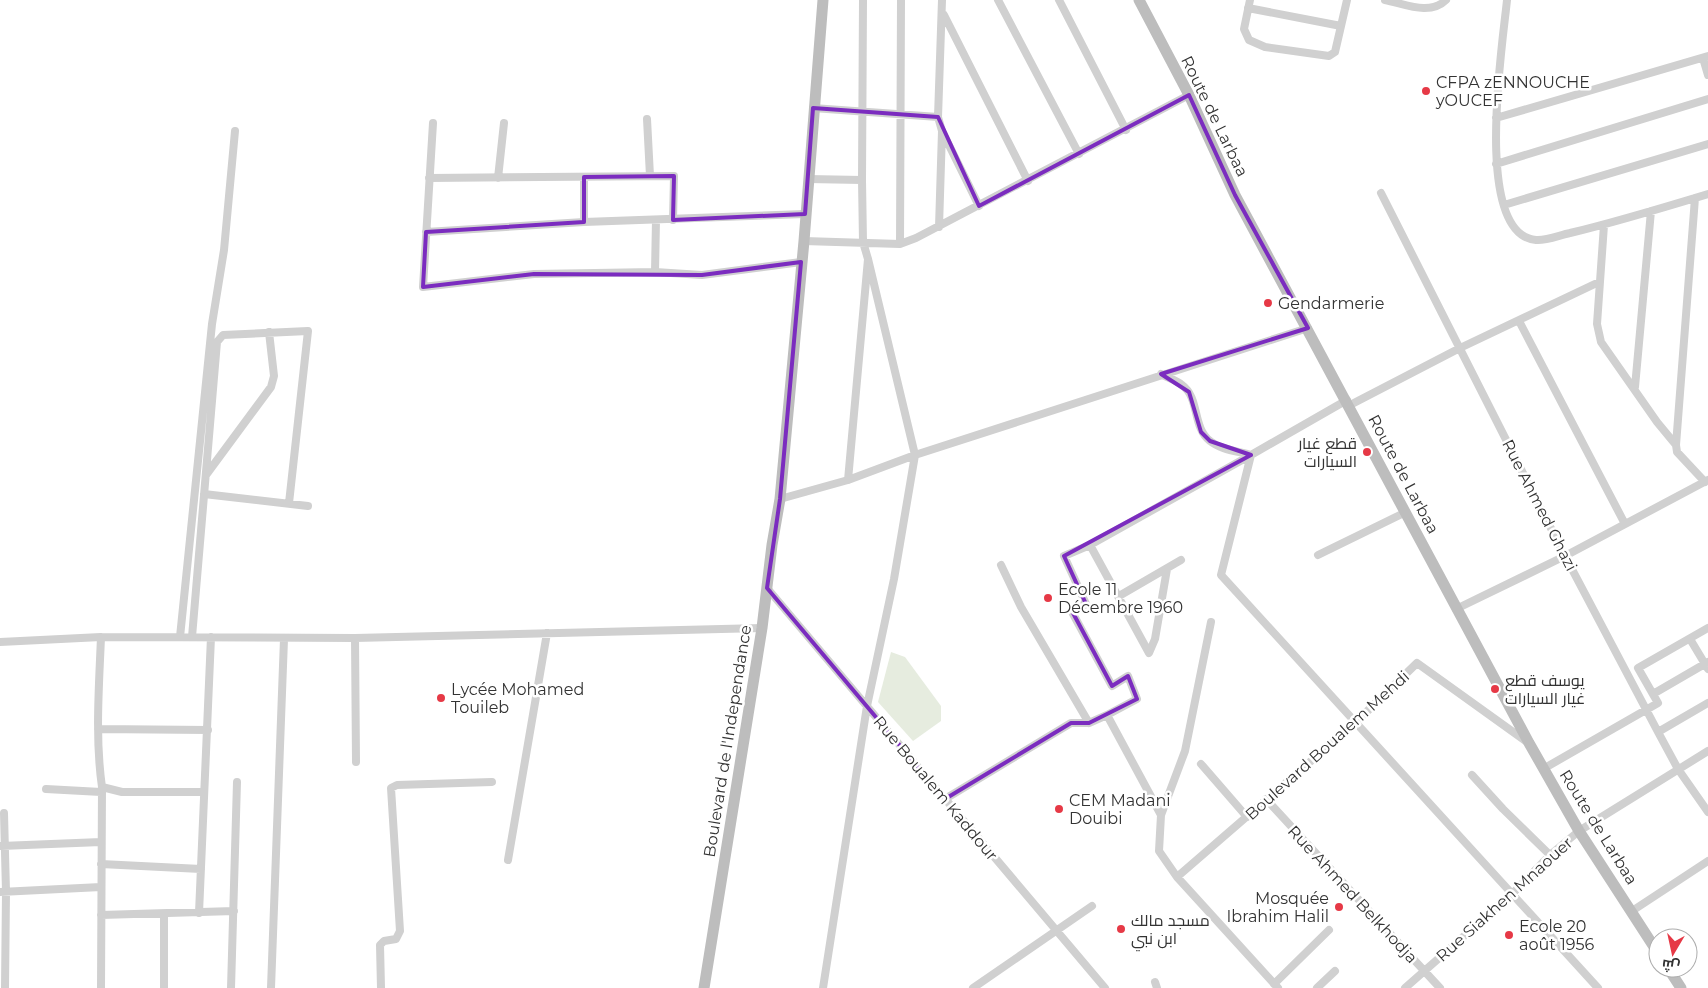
<svg xmlns="http://www.w3.org/2000/svg" width="1708" height="988" font-family="Montserrat,Cairo,sans-serif">
	<style>
		.green { fill: #e6ecdf }
		.lines { fill: none; stroke-linecap: round; stroke-linejoin: round }
		.street { stroke: #d0d0d0; stroke-width: 8 }
		.secondary { stroke: #bdbdbd; stroke-width: 11 }
		.marked { fill: none; stroke: #7b2cbf; stroke-width: 4; stroke-linejoin: round }
		.poi-dot { fill: #e63946; stroke: #fff; stroke-width: 2 }
		.labels { text-anchor: middle; stroke-width: 5; stroke-linejoin: round; paint-order: stroke }
		.poi-label { font-size: 16px; fill: #333; stroke: #fff; text-anchor: start }
		.street-label { font-size: 16px; fill: #333; stroke: #fff }
	</style>
	<rect width="100%" height="100%" fill="#fff"/>
	<!-- green -->
	<path class="green" d="M891,652l14,5 36,49v15l-28,20 -35,-39z"/>
	<g class="lines">
		<!-- street -->
		<path class="street" d="M998,0l81,154
			M1059,0l67,130
			M1250,0l-6,29 5,11 16,7 64,9 6,-4 12,-52
			M1385,0c20,4 45,16 61,0
			M1507,0c-4,42 -35,234 29,240 10,1 24,-5 34,-7 46,-11 92,-25 138,-39
			M1248,8l93,18
			M944,15l84,166
			M1703,58l5,17
			M813,108l125,9
			M1496,118l212,-62
			M647,119l3,57
			M433,123l-10,164 111,-13 121,-2 47,3 99,-13
			M943,133l36,73
			M1496,164l212,-65
			M584,177v45
			M429,178l245,-2 -1,44
			M498,178l6,-55
			M808,179l54,1
			M1381,193l184,363 93,176 20,37 30,43
			M1504,205l204,-61
			M1604,225l-7,99 4,18 56,80 19,23 1,7 28,30
			M939,227l3,-96 -4,-14 4,-117
			M426,232l158,-10 221,-8
			M804,241l96,3 16,-6 273,-143
			M900,244l1,-244
			M655,272l1,-52
			M1519,321l106,203
			M1161,374c7,4 15,6 21,11 18,13 10,42 28,56 11,9 27,10 41,14l96,-55
			M1635,387l16,-176
			M1350,405l110,-57 139,-66
			M1676,445l19,-247
			M1251,455l-30,120 377,413
			M206,475l65,-88 3,-11 -5,-44
			M848,480l20,-221 -5,-17 -1,-62 1,-180
			M204,494l104,12
			M780,499l68,-19 67,-25 393,-127
			M1090,545l59,108 6,-14 12,-70
			M1318,555l88,-43
			M1001,565l20,42 68,116
			M767,588l338,400
			M1119,596l62,-36
			M1456,609l109,-53 143,-76
			M1211,622l-26,129 -24,64 -2,36 18,26 101,111
			M180,637l32,-313 12,-74 11,-119
			M192,637l25,-295 6,-7 85,-4 -19,172
			M355,638l1,124
			M1690,639l18,30
			M0,642l101,-5 254,1 407,-10
			M1653,694l55,-32
			M1107,715l30,-16 -9,-23 -16,10 -40,-74 14,-8 -22,-48 26,-11 161,-90
			M98,729l110,1
			M1658,732l50,-29
			M1201,764l46,53
			M1543,769l115,-66 -20,-35 70,-40
			M1472,775l31,34 47,46
			M102,787l20,5h82
			M46,789l55,3
			M945,799l126,-76h18l18,-8 54,100
			M1266,799l174,189
			M4,813l2,79 -1,96
			M1,846l100,-4
			M508,860l39,-227
			M101,864l100,5
			M1177,877l179,-155 61,-59 110,79
			M0,892l101,-5
			M1632,911l76,-50
			M199,913l12,-276
			M101,915l133,-4
			M1155,982l2,6
			M1274,984l55,-54
			M101,988l1,-201c-7,-49 -3,-100 -1,-150
			M164,988v-74
			M231,988l6,-206
			M271,988l13,-349
			M381,988l-1,-43 4,-4 12,-2 4,-8 -9,-143 6,-3 95,-3
			M823,988l44,-282 27,-127 21,-124 -47,-196
			M973,988l119,-82
			M1317,988l18,-17
			M1405,988l108,-95 37,-38 29,-24 129,-80"/>
		<!-- secondary -->
		<path class="secondary" d="M1139,0l50,95 46,100 294,548 50,88 79,122
			M1668,968l13,20
			M704,988l58,-360 10,-83 8,-46 24,-258 19,-241"/>
	</g>
	<!-- marked area -->
	<path class="marked" d="M1189,95l46,100 73,133 -147,46 28,18 12,40 9,9 41,14 -187,101 22,48 -13,9 39,73 16,-10 9,23 -48,24h-18l-126,76 -178,-211 13,-89 21,-237 -99,13 -168,-1 -111,13 3,-55 158,-10v-45l90,-1 -1,44 132,-6 8,-106 125,9 41,89z"/>
	<!-- markers -->
	<g class="poi-dot">
		<circle cx="1426" cy="91" r="5"/>
		<circle cx="1268" cy="303" r="5"/>
		<circle cx="1367" cy="452" r="5"/>
		<circle cx="1048" cy="598" r="5"/>
		<circle cx="1495" cy="689" r="5"/>
		<circle cx="441" cy="698" r="5"/>
		<circle cx="1059" cy="809" r="5"/>
		<circle cx="1339" cy="907" r="5"/>
		<circle cx="1121" cy="929" r="5"/>
		<circle cx="1509" cy="935" r="5"/>
	</g>
	<g class="labels">
		<!-- poi labels -->
		<g class="poi-label">
			<text x="1436" y="88">CFPA zENNOUCHE<tspan x="1436" dy="18">yOUCEF</tspan></text>
			<text x="1278" y="309">Gendarmerie</text>
			<text x="1357" y="449" text-anchor="end">قطع غيار<tspan x="1357" dy="18">السيارات</tspan></text>
			<text x="1058" y="595">Ecole 11<tspan x="1058" dy="18">Décembre 1960</tspan></text>
			<text x="1505" y="686">يوسف قطع<tspan x="1505" dy="18">غيار السيارات</tspan></text>
			<text x="451" y="695">Lycée Mohamed<tspan x="451" dy="18">Touileb</tspan></text>
			<text x="1069" y="806">CEM Madani<tspan x="1069" dy="18">Douibi</tspan></text>
			<text x="1329" y="904" text-anchor="end">Mosquée<tspan x="1329" dy="18">Ibrahim Halil</tspan></text>
			<text x="1131" y="926">مسجد مالك<tspan x="1131" dy="18">ابن نبي</tspan></text>
			<text x="1519" y="932">Ecole 20<tspan x="1519" dy="18">août 1956</tspan></text>
		</g>
		<!-- street labels -->
		<g class="street-label">
			<text transform="translate(1215 116) rotate(64)" y="6">Route de Larbaa</text>
			<text transform="translate(1404 474) rotate(62)" y="6">Route de Larbaa</text>
			<text transform="translate(1540 505) rotate(63)" y="6">Rue Ahmed Ghazi</text>
			<text transform="translate(727 741) rotate(-81)" y="6">Boulevard de l'Independance</text>
			<text transform="translate(1327 745) rotate(-42)" y="6">Boulevard Boualem Mehdi</text>
			<text transform="translate(936 788) rotate(50)" y="6">Rue Boualem Kaddour</text>
			<text transform="translate(1599 827) rotate(58)" y="6">Route de Larbaa</text>
			<text transform="translate(1353 894) rotate(47)" y="6">Rue Ahmed Belkhodja</text>
			<text transform="translate(1504 899) rotate(-42)" y="6">Rue Siakhen Mnaouer</text>
		</g>
	</g>
	<!-- north arrow -->
	<g transform="translate(1673 953) rotate(189)"><circle r="24" fill="#ffffff" stroke="#adadad"/>
	<path d="M0-4L9 19L0 12L-9 19Z" fill="#e63946"/>
	<text y="-8" font-size="14" font-weight="bold" text-anchor="middle" fill="#333333">ش</text>
	</g>
</svg>
